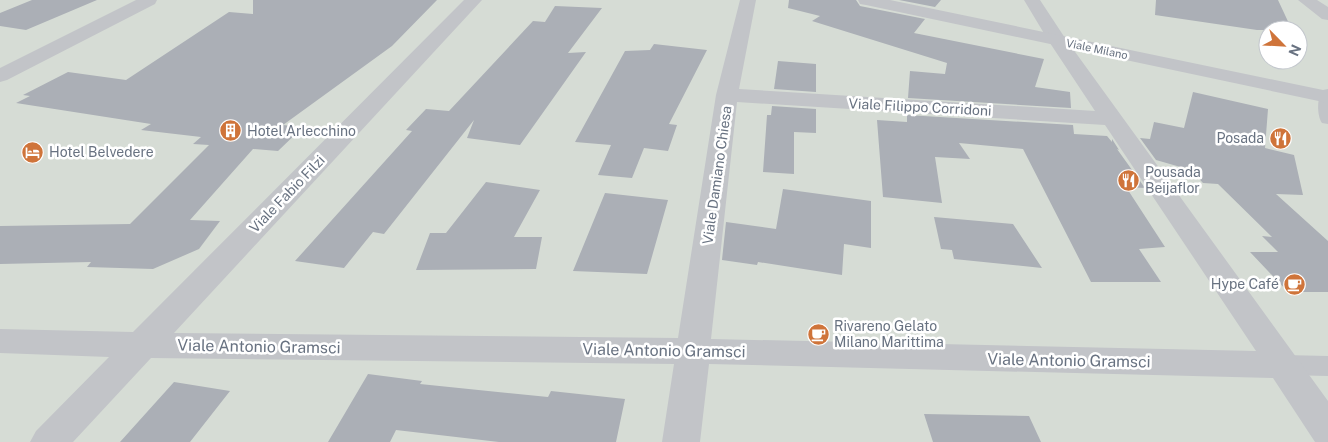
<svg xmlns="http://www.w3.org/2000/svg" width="1328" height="442" font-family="'Public Sans',sans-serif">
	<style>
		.green { fill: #d6dcd5; fill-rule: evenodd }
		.building { fill: #abafb6 }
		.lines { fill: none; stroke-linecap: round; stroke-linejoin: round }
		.pedestrian { fill: #c2c4c8; fill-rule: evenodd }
		.minor { fill: #c2c4c8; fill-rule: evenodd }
		.tertiary { fill: #c2c4c8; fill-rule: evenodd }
		.labels { text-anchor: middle; stroke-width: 5; stroke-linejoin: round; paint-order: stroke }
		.far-street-label { font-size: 11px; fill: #687281; stroke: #fff }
		.street-label { font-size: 14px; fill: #687281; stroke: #fff }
		.poi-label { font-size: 14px; fill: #687281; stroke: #fff; text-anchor: start }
		.near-street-label { font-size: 16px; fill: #687281; stroke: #fff }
	</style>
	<rect width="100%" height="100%" fill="#f5f6f3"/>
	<!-- green -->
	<path class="green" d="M0,0h1328v442h-1328zM1268,30h30v30h-30z"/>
	<!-- building -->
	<path class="building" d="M32,0h65l-71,30 -26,-4v-13z
		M253,0h184l-45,46 -109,79 20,2 -25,24 -25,-2 -63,71 30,1 -21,28 -46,20 -66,-2 4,-5 -91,2v-38l130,-2 79,-79 -16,-1 8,-7 -60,-7 10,-6 -135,-21 14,-7 -7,-1 45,-23 58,8 103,-68 24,2z
		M789,0h67l4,6 65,13 -11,14 130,26 -9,28 35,5 1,16 -163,-10 2,-27 35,3 2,-11 -135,-42 8,-5 -32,-8z
		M899,0h42l-6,7z
		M1156,0h122l14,30h-35l-102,-15z
		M555,6l47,2 -34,45 18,-1 -66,93 -53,-7 7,-18 -90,114 -11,-2 -29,36 -49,-7 117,-130 -6,-1 20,-21 23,2 84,-90 12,1z
		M654,44l53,6 -38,74 8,1 -9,26 -24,-3 -12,30 -34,-3 13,-30 -36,-3 50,-91 25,-1z
		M778,61l38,3v28l-42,-3z
		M1193,92l75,17 -3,39 29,7 9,40 -27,-1 52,47v51h-40l-38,-40h28l-16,-16 10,1 -54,-53 -15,-1 -12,-13 -35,-10 -16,-22 10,1 4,-17 30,6z
		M772,106l44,3v24l-22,-1v42l-31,-2 4,-57h4z
		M907,115l166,10 1,9 33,2 5,6v-3l7,11 -2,-1 28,39 -19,-1 39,60 -26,2 22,33h-70l-68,-133 -64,-6 11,16 -35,-2 7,46 -59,-6 -6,-77 30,2z
		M486,182l54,8 -26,47h28l-6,32 -120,1 14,-37h16z
		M783,189l88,12v47l-27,-4 -2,31 -84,-13 -1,3 -35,-5 4,-38 50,7z
		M605,193l63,7 -21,74 -74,-3z
		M934,217l79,7 29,44 -88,-9 -2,-9 -11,-1z
		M368,374l54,7 -2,3 128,13 3,-6 74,8 -9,43h-117l-103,-12 -6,12h-62z
		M174,382l56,9 -40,51h-70z
		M924,414l105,2 12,26h-108z"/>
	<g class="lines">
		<!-- pedestrian -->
		<path class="pedestrian" d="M1328,92v32l-6,-1c-5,-7 -5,-23 -1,-30z
			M1284,355l44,1v20l-44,-1 -9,-3 -4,-7 4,-7z"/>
		<!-- minor -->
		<path class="minor" d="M136,0h21l-2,4 -148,76 -7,2v-14z
			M464,0h18l-308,333 504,5 38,-243 24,-95h16l-17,89 356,22 -47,-71 -24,-40h16l25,38 263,363v41h-13l-42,-64 -564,-14 -9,78h-38l12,-78 -523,-6 -78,84h-43l6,-11 73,-74 -109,-4v-24l133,3zM737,102l368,23 151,226 -545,-12z
			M1298,0h19l11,7v13l-6,-1z"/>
		<!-- tertiary -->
		<path class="tertiary" d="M858,0h32l433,90 5,-1v14l-462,-98 -6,-1z"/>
	</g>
	<!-- icons -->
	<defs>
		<symbol id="building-disc" viewBox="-11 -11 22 22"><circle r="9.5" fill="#cf743a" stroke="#fff"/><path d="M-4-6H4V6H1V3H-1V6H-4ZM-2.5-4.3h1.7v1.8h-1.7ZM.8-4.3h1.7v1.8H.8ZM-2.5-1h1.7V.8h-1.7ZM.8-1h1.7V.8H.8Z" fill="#fff"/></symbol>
		<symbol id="restaurant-disc" viewBox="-11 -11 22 22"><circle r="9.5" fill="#cf743a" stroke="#fff"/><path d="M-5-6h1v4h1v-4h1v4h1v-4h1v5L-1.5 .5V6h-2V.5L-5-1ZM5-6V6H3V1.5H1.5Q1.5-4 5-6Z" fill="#fff"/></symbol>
		<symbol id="hotel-disc" viewBox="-11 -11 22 22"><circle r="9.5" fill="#cf743a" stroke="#fff"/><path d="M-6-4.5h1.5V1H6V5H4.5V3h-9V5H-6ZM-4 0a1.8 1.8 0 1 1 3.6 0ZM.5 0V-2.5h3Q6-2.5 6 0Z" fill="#fff"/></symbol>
		<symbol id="cafe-disc" viewBox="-11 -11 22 22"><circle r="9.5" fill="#cf743a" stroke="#fff"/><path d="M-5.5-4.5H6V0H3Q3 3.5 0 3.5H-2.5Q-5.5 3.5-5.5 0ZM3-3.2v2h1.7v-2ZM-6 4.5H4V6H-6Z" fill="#fff"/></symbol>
	</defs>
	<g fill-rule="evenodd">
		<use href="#building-disc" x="218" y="118" width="25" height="25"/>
		<use href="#restaurant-disc" x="1268" y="126" width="25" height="25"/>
		<use href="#hotel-disc" x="20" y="140" width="25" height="25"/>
		<use href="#restaurant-disc" x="1116" y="168" width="25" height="25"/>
		<use href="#cafe-disc" x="1282" y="272" width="25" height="25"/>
		<use href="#cafe-disc" x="806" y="322" width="25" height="25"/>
	</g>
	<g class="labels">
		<!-- far-street labels -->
		<g class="far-street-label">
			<text transform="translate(1097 49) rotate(12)" y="4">Viale Milano</text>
		</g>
		<!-- street labels -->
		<g class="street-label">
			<text transform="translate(920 107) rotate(3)" y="5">Viale Filippo Corridoni</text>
			<text transform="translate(717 175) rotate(-82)" y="5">Viale Damiano Chiesa</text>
			<text transform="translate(287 194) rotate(-46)" y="5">Viale Fabio Filzi</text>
		</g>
		<!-- poi labels -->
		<g class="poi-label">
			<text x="247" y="136">Hotel Arlecchino</text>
			<text x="1264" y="143" text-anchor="end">Posada</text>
			<text x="49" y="157">Hotel Belvedere</text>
			<text x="1145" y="177">Pousada<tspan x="1145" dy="16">Beijaflor</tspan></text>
			<text x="1279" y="289" text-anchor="end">Hype Café</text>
			<text x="834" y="331">Rivareno Gelato<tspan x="834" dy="16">Milano Marittima</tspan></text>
		</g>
		<!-- near-street labels -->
		<g class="near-street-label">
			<text transform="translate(259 346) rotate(1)" y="6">Viale Antonio Gramsci</text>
			<text transform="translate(664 350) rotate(1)" y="6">Viale Antonio Gramsci</text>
			<text transform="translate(1069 360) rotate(1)" y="6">Viale Antonio Gramsci</text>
		</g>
	</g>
	<!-- north arrow -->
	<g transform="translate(1283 45) rotate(114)"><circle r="24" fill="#ffffff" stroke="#c3c7cd"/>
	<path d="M0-4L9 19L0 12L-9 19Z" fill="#cf743a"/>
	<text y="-8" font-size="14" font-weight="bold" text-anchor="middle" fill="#687281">N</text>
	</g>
</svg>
